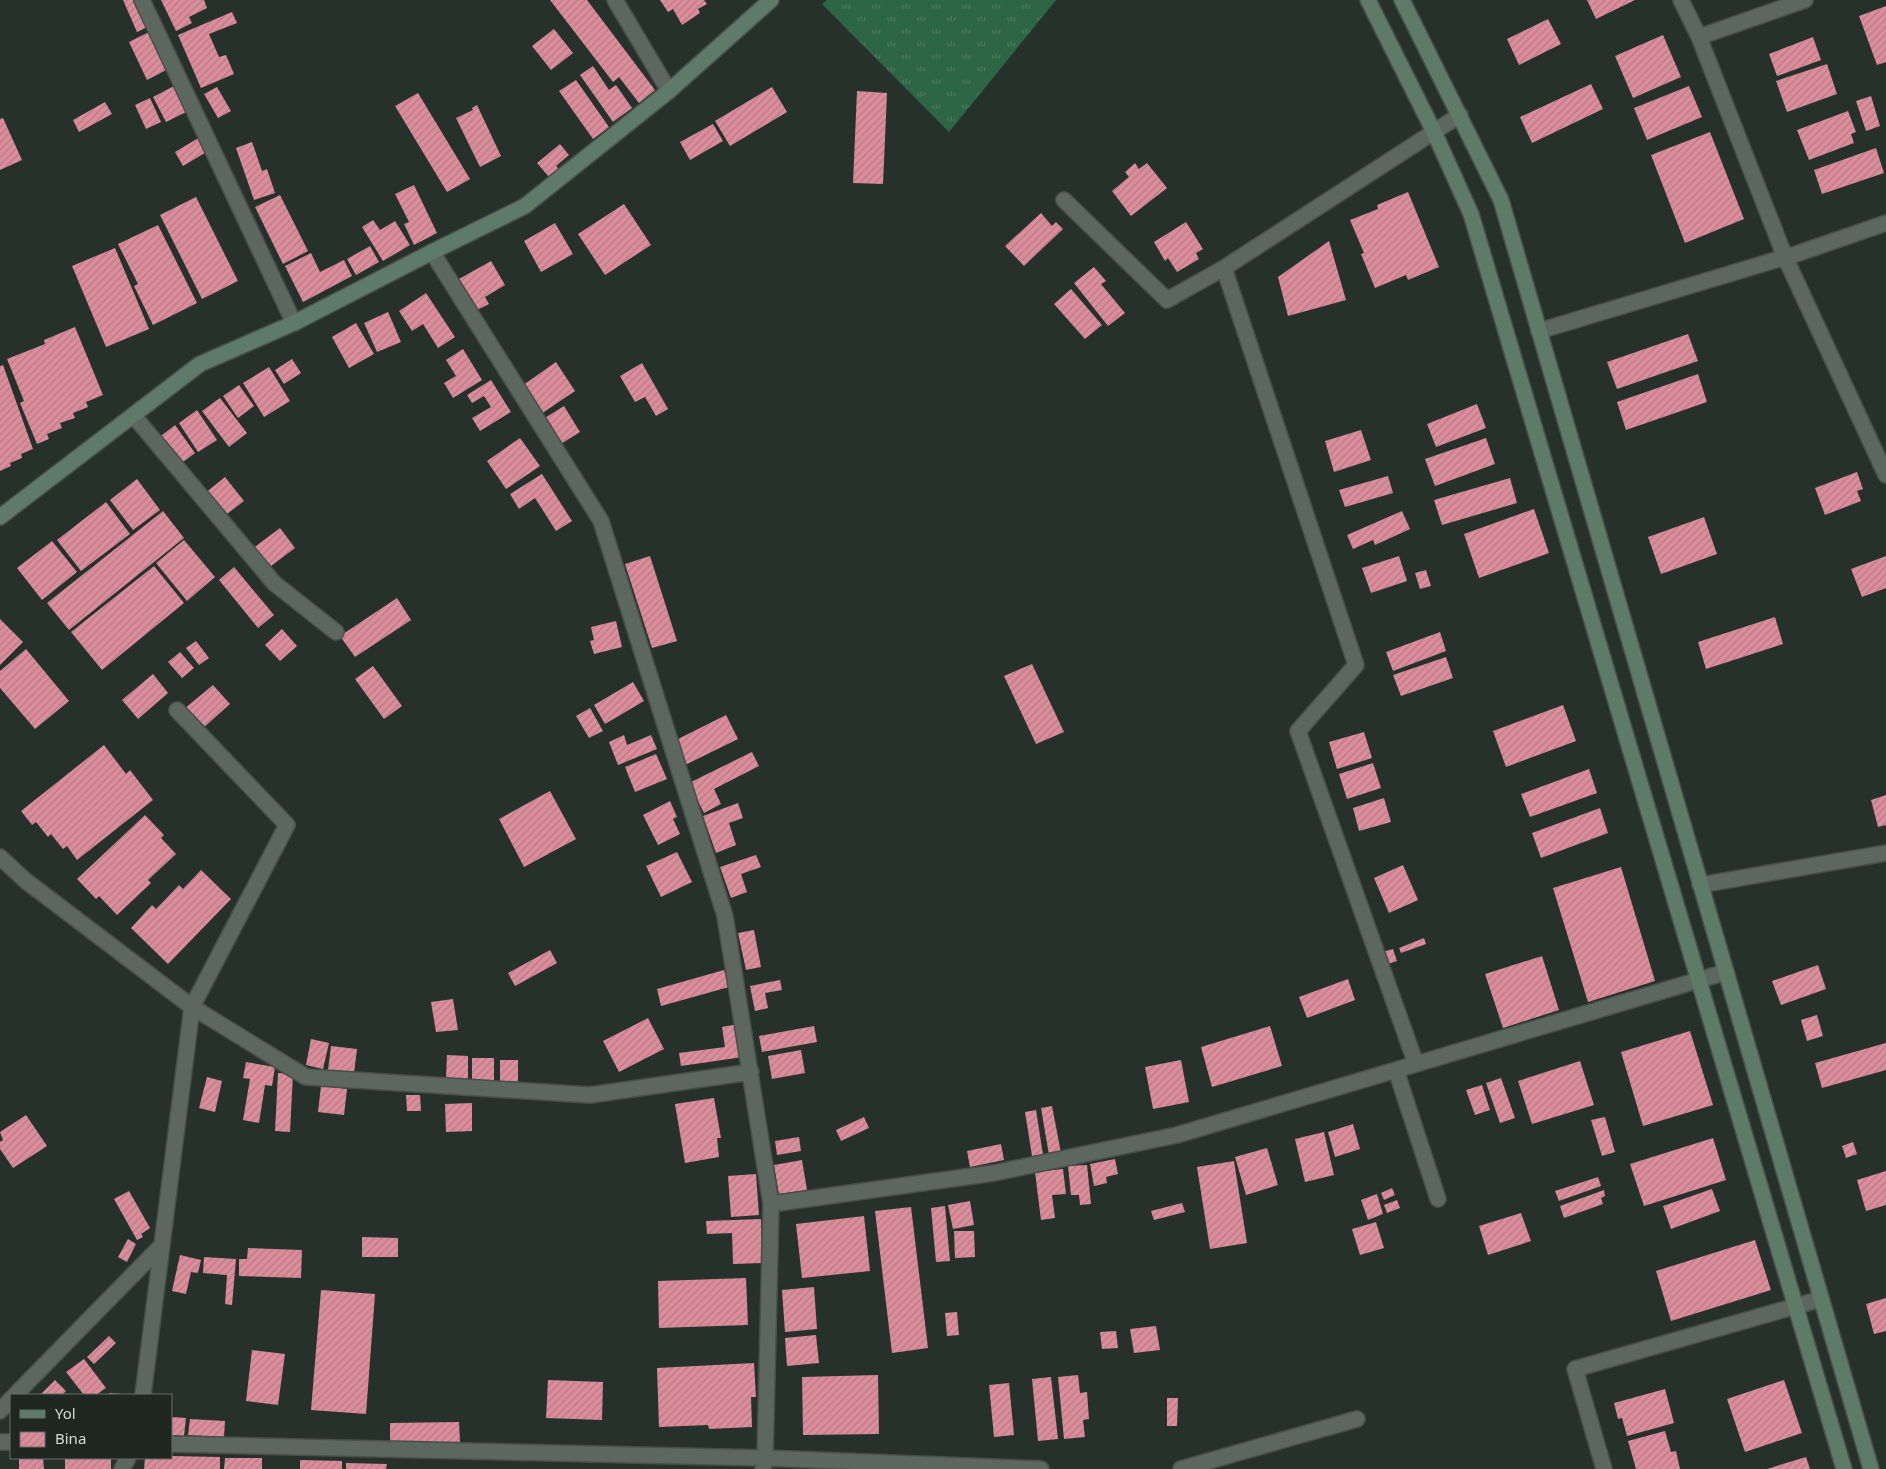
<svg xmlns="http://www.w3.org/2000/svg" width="1886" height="1469" font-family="'Noto Sans',sans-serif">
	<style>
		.grass { fill: url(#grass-tufts) }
		.building { fill: url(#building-hatch) }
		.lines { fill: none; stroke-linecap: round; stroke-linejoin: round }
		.street-casing { stroke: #474f4a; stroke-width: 18 }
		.secondary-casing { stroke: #474f4a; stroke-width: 18 }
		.street { stroke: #5c675f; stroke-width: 15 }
		.secondary { stroke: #5e7a68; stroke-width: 15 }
	</style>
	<defs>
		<pattern id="grass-tufts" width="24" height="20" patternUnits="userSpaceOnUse" patternTransform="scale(1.25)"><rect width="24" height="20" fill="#2d6644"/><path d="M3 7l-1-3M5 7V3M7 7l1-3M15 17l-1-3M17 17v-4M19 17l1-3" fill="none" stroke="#4b7b5e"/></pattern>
		<pattern id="building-hatch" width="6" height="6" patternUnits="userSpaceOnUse" patternTransform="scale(1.25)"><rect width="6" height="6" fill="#dc8d9b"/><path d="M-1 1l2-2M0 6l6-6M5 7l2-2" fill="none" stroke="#b57a84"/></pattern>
	</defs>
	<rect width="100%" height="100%" fill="#27312b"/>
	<!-- grass -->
	<path class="grass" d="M827,0h229l-107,132 -127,-128z"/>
	<!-- building -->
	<path class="building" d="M123,0h18l11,25 -15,7z
		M161,0h43l3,8 -18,9 3,6 -16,8z
		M550,0h37l68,90 -16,13 -20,-26 -6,5z
		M660,0h44l3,4 -9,5 2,4 -18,12 -9,-16 -5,3z
		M1587,0h48l-39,19z
		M1886,6v56l-9,3 -18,-49z
		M232,12l5,11 -28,11 10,23 7,-2 8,19 -33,14 -23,-53z
		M1548,19l13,25 -42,21 -12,-26z
		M554,29l19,24 -22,17 -19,-24z
		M153,30l19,37 -25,13 -18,-38z
		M1663,35l18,42 -48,21 -18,-42z
		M1813,37l8,23 -44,16 -8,-22z
		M1827,64l10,30 -50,18 -11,-31z
		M593,66l16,24 7,-5 16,23 -19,14 -33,-47z
		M576,80l33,47 -16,12 -34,-48z
		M178,84l14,25 -26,13 -13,-25z
		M1591,84l12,25 -71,34 -12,-26z
		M1689,86l13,31 -55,23 -13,-32z
		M217,87l14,24 -13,7 -14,-24z
		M772,87l15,25 -57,34 -15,-25z
		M857,91l30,2 -4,91 -30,-1z
		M418,93l52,86 -23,13 -52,-86z
		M1871,96l9,30 -14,5 -10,-30z
		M150,98l11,24 -15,7 -11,-24z
		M105,102l7,12 -33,18 -6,-12z
		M477,105l24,51 -21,11 -24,-49 17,-8 -1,-2z
		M1848,111l8,21 -5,2 3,9 -45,17 -12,-30z
		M3,118l19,42 -22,10v-51z
		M713,124l10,17 -33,19 -10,-18z
		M1710,132l34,87 -59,24 -34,-88z
		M200,137l8,14 -25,15 -8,-14z
		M252,142l10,29 5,-2 8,24 -21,7 -18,-52z
		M560,144l9,11 -13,11 3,3 -10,8 -12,-14z
		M1876,148l8,25 -62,21 -8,-24z
		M1135,163l4,6 8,-6 20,25 -36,28 -19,-25 17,-14 -4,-5z
		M414,185l23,48 -23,12 -10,-21 5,-2 -14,-28z
		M1408,192l31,75 -31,13 -2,-5 -31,13 -14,-34 3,-1 -14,-33 28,-11 -1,-4z
		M280,195l28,56 -25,13 -28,-57z
		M196,197l42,84 -36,18 -42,-84z
		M624,204l27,41 -46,30 -27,-41z
		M1041,213l11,13 4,-4 7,7 -39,37 -19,-20z
		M373,220l7,10 15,-9 15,24 -27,16 -21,-34z
		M1186,222l17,27 -7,4 3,6 -22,13 -9,-14 -3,3 -11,-19z
		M555,223l18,31 -32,18 -17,-31z
		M158,225l39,78 -44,22 -19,-39 4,-2 -20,-40z
		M1329,241l17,59 -58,16 -10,-39z
		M370,246l9,16 -23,13 -9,-16z
		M115,248l34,81 -43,18 -34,-81z
		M311,253l9,19 24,-12 8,16 -49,26 -18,-36z
		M491,261l14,24 -20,12 4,7 -12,6 -18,-31z
		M1094,267l12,14 -5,3 24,29 -17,13 -34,-43z
		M1071,289l31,36 -17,14 -31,-35z
		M426,293l29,44 -17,11 -15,-24 -11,7 -13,-20z
		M388,312l13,30 -24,10 -13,-29z
		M356,323l18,31 -25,14 -17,-31z
		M75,327l28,68 -17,7 2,5 -15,6 2,5 -15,5 2,5 -15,6 2,5 -12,5 -17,-41 4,-2 -17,-42 38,-15 -1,-4z
		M1688,334l10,27 -81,28 -10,-27z
		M463,349l19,31 -29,18 -9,-15 12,-7 -10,-16z
		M292,359l9,14 -17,11 -9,-14z
		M556,362l19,29 -37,25 -19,-28z
		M642,363l26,46 -12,7 -11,-19 -10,5 -15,-26z
		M3,365l30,84 -12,5 1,4 -12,5 1,3 -11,5v-105z
		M269,367l21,34 -26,16 -21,-34z
		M1698,374l9,28 -81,28 -9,-28z
		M491,380l20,32 -31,19 -8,-13 19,-11 -7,-11 -12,7 -5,-8z
		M239,385l15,21 -16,12 -15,-22z
		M220,398l27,35 -18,14 -27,-36z
		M1477,404l9,24 -50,19 -9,-23z
		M564,406l16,26 -24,15 -16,-26z
		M197,410l20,30 -19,12 -19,-29z
		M175,425l20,28 -17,13 -21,-27z
		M1361,430l10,30 -37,12 -9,-31z
		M520,438l20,28 -34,23 -19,-28z
		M1486,438l9,26 -60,22 -10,-27z
		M1857,472l6,17 -6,2 4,10 -36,14 -10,-27z
		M542,474l30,47 -16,10 -21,-33 -16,11 -9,-15z
		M1388,476l5,17 -48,14 -6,-17z
		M225,477l19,24 -21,16 -19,-23z
		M1510,478l7,25 -75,22 -8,-25z
		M137,479l23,31 -27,20 -23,-30z
		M106,502l24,32 -49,37 -24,-31z
		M1534,509l15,44 -70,25 -15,-44z
		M163,511l21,27 -115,92 -22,-27z
		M1402,511l8,18 -35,16 -2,-5 -20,9 -6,-14z
		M1704,517l13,37 -56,20 -13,-37z
		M280,528l15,20 -28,21 -15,-20z
		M184,540l31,37 -28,24 -31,-38z
		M52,541l25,31 -35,28 -25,-32z
		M650,556l27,85 -25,7 -27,-84z
		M1399,556l8,25 -36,12 -9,-25z
		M1886,556v32l-24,9 -11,-28z
		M154,566l30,37 -82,67 -31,-38z
		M234,567l40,48 -16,13 -39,-48z
		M1426,570l5,16 -11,3 -5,-16z
		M397,598l14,22 -56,37 -15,-21z
		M1775,617l8,27 -77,25 -8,-27z
		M0,619l23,23 -23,23z
		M616,621l6,26 -28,7 -4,-13 4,-1 -3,-13z
		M282,629l15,17 -17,15 -15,-16z
		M1440,632l6,19 -53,20 -7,-19z
		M196,641l13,17 -10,7 -13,-17z
		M26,649l43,52 -34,28 -35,-41v-17z
		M180,652l14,16 -12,10 -14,-16z
		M1446,657l7,21 -52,18 -8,-21z
		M1032,664l32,68 -28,12 -32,-68z
		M373,666l29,40 -18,13 -29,-40z
		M153,674l15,19 -30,26 -16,-19z
		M633,682l11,19 -39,23 -11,-19z
		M213,685l17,19 -28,25 -18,-20z
		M1563,705l13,36 -70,26 -13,-36z
		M590,708l13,23 -14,7 -13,-22z
		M726,715l12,24 -53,26 -11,-24z
		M1364,732l8,26 -35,11 -8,-27z
		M624,735l3,10 24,-10 6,14 -39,16 -9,-23z
		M104,745l22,29 4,-4 23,30 -76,60 -10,-14 -4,3 -12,-15 -3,3 -12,-15 -4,3 -11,-14z
		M752,752l7,14 -45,23 7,15 -17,9 -15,-30z
		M656,754l11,25 -32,13 -10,-25z
		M1373,763l8,25 -34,11 -8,-25z
		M1589,769l8,24 -67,24 -9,-23z
		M550,791l26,48 -52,28 -25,-48z
		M1886,795v30l-8,2 -7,-27z
		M1384,798l7,24 -32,9 -6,-23z
		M670,801l7,16 -4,2 7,15 -22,11 -15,-30z
		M738,803l5,15 -14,5 7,22 -20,8 -13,-37z
		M1600,808l8,25 -67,25 -9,-25z
		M145,815l19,20 -3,3 15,16 -28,26 3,3 -34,32 -18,-19 -3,3 -19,-20z
		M677,852l15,30 -31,15 -15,-31z
		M756,855l5,12 -20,7 6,18 -16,6 -11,-31z
		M1403,865l15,35 -29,13 -15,-35z
		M1621,867l34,114 -67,21 -35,-114z
		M201,870l30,29 -63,65 -37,-36 21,-23 4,4 23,-24 4,4z
		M754,930l7,37 -15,3 -8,-37z
		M1424,938l2,6 -25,9 -2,-5z
		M1393,949l4,12 -9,3 -10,-11z
		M550,950l7,13 -42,23 -7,-13z
		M1542,956l17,54 -56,18 -18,-54z
		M1818,965l8,24 -45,16 -9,-24z
		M724,970l5,17 -68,19 -4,-17z
		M1348,979l7,21 -48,18 -8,-21z
		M780,980l2,10 -17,3 3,15 -13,3 -5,-25z
		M453,999l5,31 -22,2 -5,-30z
		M1817,1015l6,21 -16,5 -6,-21z
		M648,1018l16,31 -45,23 -16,-31z
		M738,1024l5,33 -62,9 -2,-13 46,-6 -3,-20z
		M814,1026l3,16 -55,10 -3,-16z
		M1270,1026l12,40 -70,21 -11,-40z
		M1690,1031l23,74 -70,21 -22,-74z
		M311,1039l18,4 -6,26 -17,-4z
		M1886,1043v27l-64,18 -7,-25z
		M331,1046l26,3 -3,24 -26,-3z
		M801,1050l4,23 -33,6 -4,-23z
		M447,1055l21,1v23l-22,-1z
		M472,1058h22v25l-22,-1z
		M500,1060h18v23h-18z
		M1181,1060l8,42 -36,7 -8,-42z
		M1580,1061l14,44 -62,19 -14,-43z
		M246,1062l29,5 -3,19 -7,-1 -6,38 -16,-3 7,-41 -7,-1z
		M278,1073l15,1 -3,58 -15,-1z
		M207,1077l15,4 -7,31 -16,-4z
		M1501,1078l14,40 -15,5 -14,-40z
		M1482,1085l8,25 -15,5 -9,-25z
		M321,1086l26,3 -3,26 -26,-3z
		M406,1095h14l1,16h-14z
		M714,1098l7,40h-4l2,19 -34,6 -10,-59z
		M472,1103v28l-26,1 -1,-28z
		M1052,1106l9,47 -12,2 -8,-47z
		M1036,1110l7,45 -11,1 -7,-44z
		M26,1115l21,31 -34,22 -13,-19v-7l3,-2 -3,-8z
		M864,1117l5,11 -28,13 -5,-11z
		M1605,1117l10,35 -13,4 -11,-36z
		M1353,1124l7,25 -25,8 -7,-25z
		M1324,1132l10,43 -29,7 -10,-43z
		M799,1137l2,14 -24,4 -2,-14z
		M1713,1138l13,42 -82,26 -14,-42z
		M1853,1142l4,12 -11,4 -4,-12z
		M1001,1144l3,16 -34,7 -3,-16z
		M1267,1148l11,37 -32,10 -11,-38z
		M1115,1159l3,15 -12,3 1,6 -13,3 -4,-22z
		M802,1160l5,30 -28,4 -5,-29z
		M1234,1161l13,82 -37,6 -13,-82z
		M1087,1165l4,39 -11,1 -1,-10h-8l-3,-29z
		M1063,1169l3,25 -14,1 3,23 -14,2 -6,-48z
		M1886,1171v34l-20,6 -9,-31z
		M756,1174l3,41 -28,2 -3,-41z
		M1598,1177l3,9 -42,15 -4,-10z
		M1392,1188l3,7 -11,5 -3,-7z
		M1712,1189l8,22 -49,18 -8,-23z
		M1604,1190l1,6 -4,2 2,6 -39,14 -4,-12z
		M129,1191l21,37 -9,6 2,3 -6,3 -23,-41z
		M1377,1194l6,20 -15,6 -7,-20z
		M1397,1200l3,8 -13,5 -3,-8z
		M970,1201l4,24 -21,4 -5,-24z
		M1182,1203l3,9 -31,8 -3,-9z
		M945,1206l5,55 -14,1 -5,-54z
		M911,1207l17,141 -36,5 -17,-142z
		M1521,1213l10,28 -43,14 -9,-29z
		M864,1216l6,55 -68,7 -6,-54z
		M761,1219l1,44 -29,1 -1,-31 -25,1 -1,-13z
		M1376,1222l8,26 -24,7 -8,-26z
		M954,1231h20l1,26 -20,1z
		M362,1237l36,1v19h-36z
		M128,1239l8,5 -9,18 -9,-5z
		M1755,1240l16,50 -100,31 -15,-50z
		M248,1248l54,2 -1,28 -62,-2v-17h8z
		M180,1255l21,5 -3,13 -7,-1 -5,22 -14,-3z
		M204,1257l32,2 -4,46 -7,-1 2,-29 -24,-2z
		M746,1278l2,47 -89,3 -1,-47z
		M814,1287l3,42 -32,3 -3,-42z
		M321,1290l54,4 -9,120 -55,-4z
		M1886,1298v33l-12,3 -8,-30z
		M957,1312l2,23 -12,1 -2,-23z
		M1156,1326l4,24 -26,3 -4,-24z
		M1116,1331l2,17 -16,1 -2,-17z
		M816,1335l3,28 -32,3 -2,-28z
		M109,1336l7,7 -22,21 -7,-7z
		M252,1350l33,4 -7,51 -32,-4z
		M84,1359l22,29 -10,7h-12l-18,-23z
		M754,1363l2,34h-5l1,30 -43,2 -1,-4 -49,2 -2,-59z
		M878,1375l1,59 -76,1 -1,-58z
		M1078,1375l2,18 7,-1 2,27 -6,1 2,17 -21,2 -6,-62z
		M1051,1377l7,62 -20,2 -6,-62z
		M55,1380l11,11 -4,4h-22z
		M548,1380l55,2 -1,38 -56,-2z
		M1784,1380l18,53 -57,19 -18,-53z
		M1009,1383l5,52 -20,2 -5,-52z
		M1665,1389l9,34 -47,13 -5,-18 -4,1 -4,-16z
		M109,1393l12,1v1h-12z
		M1167,1398h11l-1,28h-10z
		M171,1417l15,1 -2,18 -13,-1z
		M190,1419l35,2 -1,16 -36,-2z
		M459,1422l1,20 -70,1v-20z
		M1665,1431l6,21 5,-1 4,18h-44l-8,-28z
		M171,1456l49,1v12h-76l1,-11h26z
		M1806,1457l4,12h-43z
		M19,1458h24l1,11h-25z
		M65,1458h46v11h-46z
		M225,1458h37v11h-38z
		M300,1460l42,1v8h-42z
		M346,1463l41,1 -1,5h-40z"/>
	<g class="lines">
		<defs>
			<path id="street" d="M142,0l152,323
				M615,0l54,91
				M1681,0l18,37
				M1805,0l-106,37 86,220 101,218
				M1064,200l103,100 57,-32
				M432,252l169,269 124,395 46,288 -6,254 -2,11
				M1539,331l260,-78 87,-30
				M133,415l141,168 62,49
				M0,857l26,24 166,126 114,70 284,18 161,-23
				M1700,885l186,-32
				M1416,1064l-118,-333 58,-66 -132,-397 236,-153
				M1396,1070l42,129
				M771,1204l223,-31 183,-38 549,-163
				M15,1395l147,-150
				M143,1395l49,-388 95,-182 -110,-115
				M0,1411l11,-12
				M0,1442h11
				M171,1444l594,14 276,11
				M122,1469l6,-11
				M1181,1469l176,-50
				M1604,1469l-29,-100 246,-70"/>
			<path id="secondary" d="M1368,0l66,132 37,82 373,1255
				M1402,0l99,200 370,1269
				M0,517l200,-153 94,-41 138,-71 93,-46 144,-115 102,-91"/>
		</defs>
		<!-- street casing -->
		<use href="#street" class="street-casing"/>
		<!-- secondary casing -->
		<use href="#secondary" class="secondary-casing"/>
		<!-- street -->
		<use href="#street" class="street"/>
		<!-- secondary -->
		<use href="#secondary" class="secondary"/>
	</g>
	<!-- legend -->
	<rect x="10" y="1394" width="162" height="65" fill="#1e2721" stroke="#676f6a"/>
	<rect x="20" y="1410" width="25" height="8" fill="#5e7a68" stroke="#676f6a"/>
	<text x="55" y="1419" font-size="15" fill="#d5dbd7">Yol</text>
	<rect x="20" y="1432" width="25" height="15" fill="url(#building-hatch)" stroke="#676f6a"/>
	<text x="55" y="1444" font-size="15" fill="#d5dbd7">Bina</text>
</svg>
